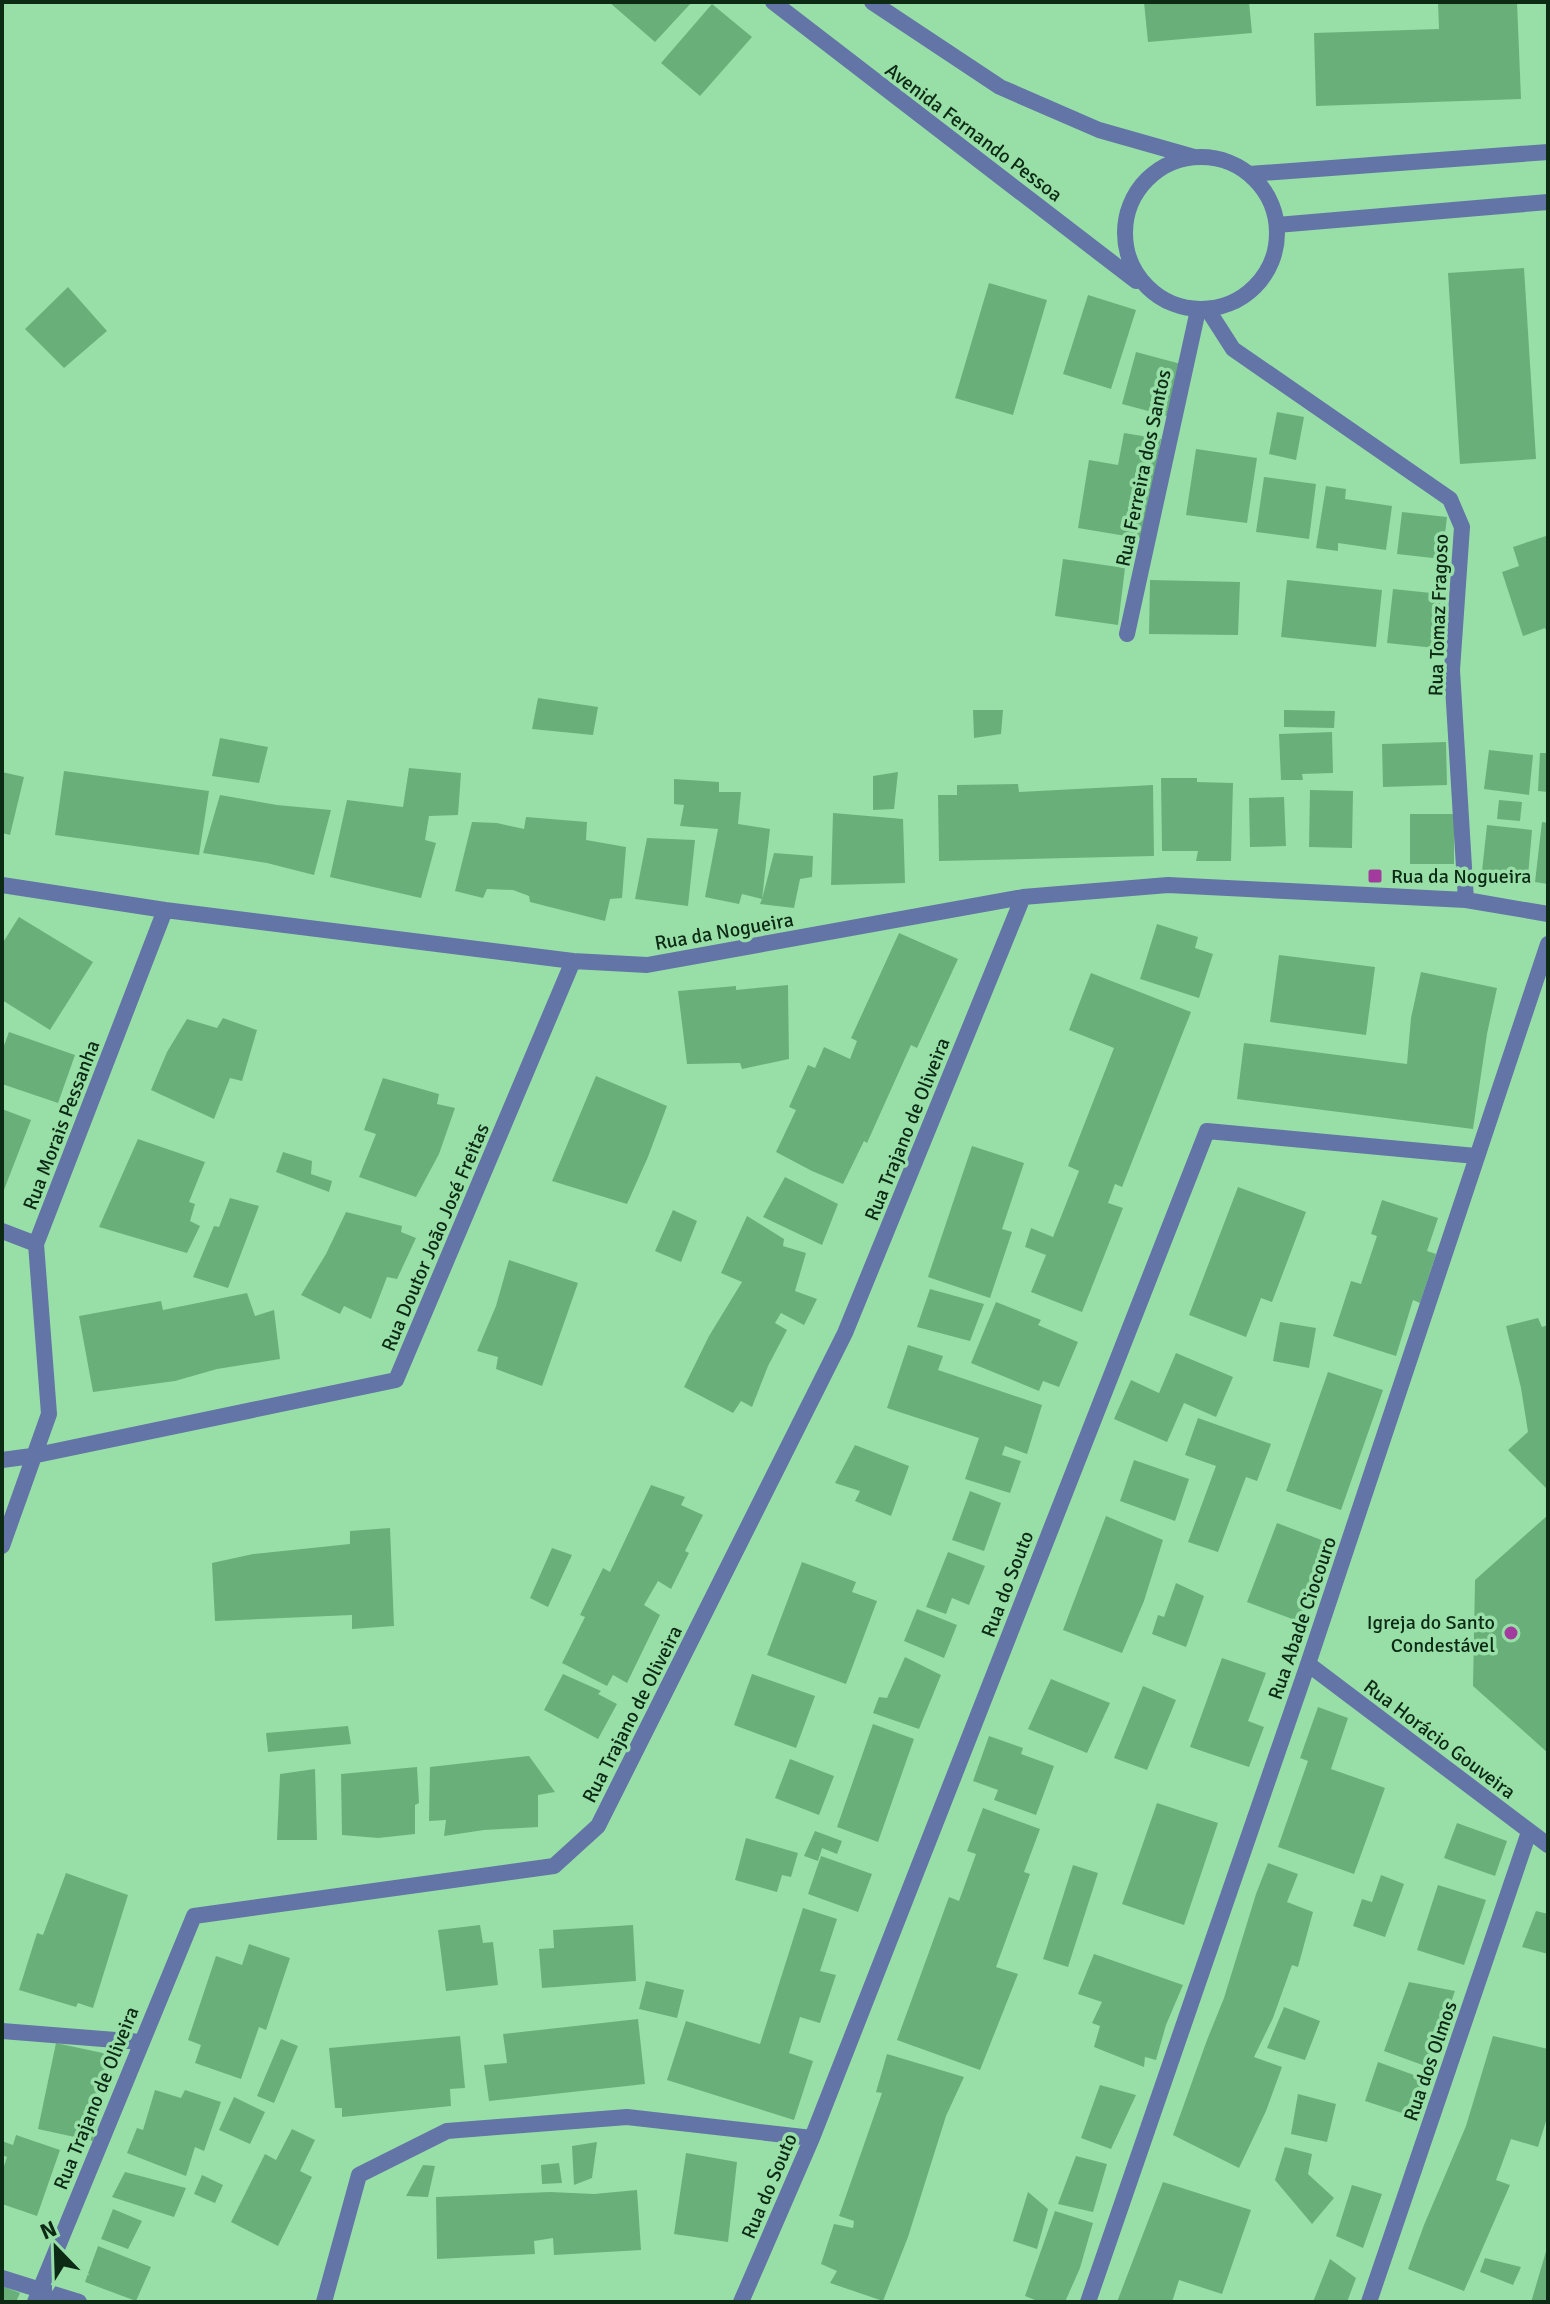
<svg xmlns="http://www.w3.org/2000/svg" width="1550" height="2304" font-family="Signika,sans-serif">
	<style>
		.building { fill: #69af79 }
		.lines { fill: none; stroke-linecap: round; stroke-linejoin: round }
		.minor { stroke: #6374a7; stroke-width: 16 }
		.tertiary { stroke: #6374a7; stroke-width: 16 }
		.poi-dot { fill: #a33a9d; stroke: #98dfa7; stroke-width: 3 }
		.labels { text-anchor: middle; stroke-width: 7; stroke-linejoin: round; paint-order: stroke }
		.street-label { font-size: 20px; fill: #0d2a15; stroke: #98dfa7 }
		.poi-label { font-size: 20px; fill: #0d2a15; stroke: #98dfa7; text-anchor: start }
	</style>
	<rect width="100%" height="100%" fill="#98dfa7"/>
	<!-- building -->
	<path class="building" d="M609,2h83l-37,40z
		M1144,2h105l3,31 -104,9z
		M1438,2h79l4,97 -205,7 -2,-73 125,-4z
		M712,4l40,33 -52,59 -39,-33z
		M1524,268l12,191 -76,5 -12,-191z
		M989,283l58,17 -34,115 -58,-17z
		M68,287l39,44 -43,37 -39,-39z
		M1088,295l48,15 -25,79 -48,-15z
		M1136,352l45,12 -14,52 -45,-12z
		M1277,412l27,5 -8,43 -27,-6z
		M1124,433l37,6 -17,100 -66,-11 11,-68 29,5z
		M1196,449l61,9 -10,65 -61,-8z
		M1264,477l52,7 -7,55 -53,-7z
		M1326,486l20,3 -1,10 47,7 -6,44 -48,-7v8l-22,-3z
		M1402,512l45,5 -5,42 -45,-5z
		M1546,536l2,5v95l-3,-8 -22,8 -21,-64 17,-6 -6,-19z
		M1063,559l62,9 -7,57 -63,-9z
		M1150,580l90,2 -2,53 -89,-1z
		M1287,580l95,10 -6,57 -95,-10z
		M1393,589l48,5 -6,54 -48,-5z
		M538,698l60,9 -5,28 -61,-6z
		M973,710h30l-2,24 -27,4z
		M1284,710l51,1 -1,17 -50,-1z
		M1332,732l1,41 -31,1 1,6h-22l-2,-46z
		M220,738l48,9 -9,36 -47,-7z
		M1446,742l1,43 -64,2 -1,-43z
		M1489,750l44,5 -4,40 -45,-6z
		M1540,753h8v39l-10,-1z
		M409,768l52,5 -3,42 -29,1 -4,24 11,3 -15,55 -91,-21 17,-77 56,7z
		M64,771l145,20 -10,64 -144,-20z
		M2,772l22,5 -14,58 -8,-2z
		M898,772l-4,37 -21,1v-34z
		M1161,778h36v4l36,1 -2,78h-35l2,-10h-36z
		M674,779l45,3v10h22l-3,32 32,5 -8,70 12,-46 39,3 -1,21 -12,2 -6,29 -34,-4 2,-5 -20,-5 -3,10 -34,-7 13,-68 -38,-3 4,-21 -10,-1z
		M1018,784l1,8 134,-7 1,71 -215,5 -1,-66h19v-10z
		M1310,790l43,1 -1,57 -43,-1z
		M220,795l57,10 54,5 -17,65 -47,-12 -64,-10z
		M1284,797l2,49 -36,1 -1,-49z
		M1499,800l23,2 -2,19 -23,-2z
		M833,813l70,6 2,64 -74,2z
		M1410,814h44v50h-44z
		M526,817l61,5 -1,18 40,7 -4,51 -12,1 -5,22 -75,-19 -1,-6 -16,-6 -26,-1 -4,9 -28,-7 17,-69 25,1 27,6z
		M1542,822l6,1v61l-13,-2z
		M1487,825l45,5 -4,46 -46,-5z
		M647,838l48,2 -7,66 -53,-7z
		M19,917l74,45 -43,68 -48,-30v-56z
		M1157,924l41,13 -3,11 18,6 -14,44 -59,-19z
		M899,933l59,26 -41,89 -6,-3 -44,98 -3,-2 -21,43 -31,-13 -36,-19 20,-42 -7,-3 19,-42 7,3 9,-21 26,12 7,-18 -6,-3z
		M1279,955l96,12 -9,68 -96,-13z
		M1421,972l76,16 -10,46 -14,95 -236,-30 7,-56 163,21 4,-46z
		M1091,973l100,39 -69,175 -7,-3 -7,19 15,5 -41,104 -51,-20 15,-37 -21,-8 6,-19 22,9 26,-66 -11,-5 46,-118 -45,-18z
		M788,985l1,74 -47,10 -2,-6 -53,1 -9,-73 58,-5v4z
		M223,1018l34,12 -15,51 -12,-3 -16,41 -63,-29 16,-38 20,-33 30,9z
		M9,1032l66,23 -17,48 -56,-19v-33z
		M596,1076l71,30 -19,51 -21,47 -75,-23z
		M383,1078l56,16 -2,10 18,4 -16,46 -23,43 -57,-20 17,-43 -12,-4z
		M2,1109l29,11 -29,75z
		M138,1139l67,23 -16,40 6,2 -5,17 10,5 -13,27 -88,-26z
		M972,1146l52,17 -22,66 10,3 -22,66 -62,-21z
		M283,1152l29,9 -1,13 21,7 -3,11 -53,-20z
		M785,1177l53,27 -16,41 -59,-28z
		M1238,1187l68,25 -34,90 -11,-4 -15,39 -57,-22z
		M230,1198l29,8 -31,82 -35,-11 21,-51 5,1z
		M1382,1200l56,18 -11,33 9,3 -16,49 -7,-3 -17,56 -63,-20 18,-55 10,3 16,-48 -6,-2z
		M673,1210l24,11 -16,41 -26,-11z
		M346,1212l56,14 -1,6 15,6 -19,41 -10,-2 -16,42 -27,-13 -4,8 -39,-19 25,-41z
		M747,1216l37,23 -1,7 23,7 -11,38 22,8 -13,26 -23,-12 -6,10 12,7 -19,36 -16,41 -11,-6 -8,12 -49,-26 25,-51 33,-54 -21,-9z
		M509,1260l69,23 -36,103 -46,-17 2,-12 -21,-6 19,-45z
		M930,1289l54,15 -14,37 -53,-14z
		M247,1293l8,23 19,-6 6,49 -63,10 -42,12 -82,11 -14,-76 82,-15 2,9z
		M996,1302l45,18 -3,5 40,17 -19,45 -16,-6 -4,10 -68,-28z
		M1538,1318l4,9 6,-2v165l-40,-40 20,-18 -7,-44 -15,-62z
		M1280,1322l36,6 -7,40 -36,-7z
		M908,1345l35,11 -5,14 104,35 -15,49 -22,-8 -3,9 19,6 -11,32 -45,-14 14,-41 -92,-30z
		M1176,1353l57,24 -17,40 -32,-14 -17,39 -53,-23 17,-39 28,13z
		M1328,1372l55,18 -42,120 -55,-19z
		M1198,1418l73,26 -14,37 -11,-4 -28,75 -30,-10 28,-76 -31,-11z
		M855,1445l54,21 -18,50 -36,-15 5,-10 -25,-8z
		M1134,1460l55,19 -14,42 -55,-20z
		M651,1485l34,12 -4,8 22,10 -18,36 4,2 -18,36 -13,-8 -14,24 16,10 -33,68 -14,-8 -6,11 -45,-23 23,-46 -5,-2 23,-47 7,4z
		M970,1491l31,12 -17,48 -32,-11z
		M1548,1515v238l-75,-67 2,-106z
		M1106,1516l57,24 -19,61 -22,52 -59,-23z
		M1277,1523l55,21 -29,79 -56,-21z
		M390,1528l4,98 -42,3v-14l-137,6 -3,-58 41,-9 97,-10v-13z
		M552,1548l20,7 -24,52 -18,-9z
		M948,1552l37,14 -16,39 -17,-7 -6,16 -20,-7z
		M802,1562l54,20 -4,10 25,9 -31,83 -79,-29z
		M1176,1583l28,13 -18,51 -34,-13 6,-19 6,2z
		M917,1609l40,16 -13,33 -40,-17z
		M905,1657l36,18 -22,54 -46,-16 6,-16 8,1z
		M1222,1658l44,15 -18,48 16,6 -15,40 -59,-20z
		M563,1674l38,17 -3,3 19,10 -19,35 -54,-29z
		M752,1674l63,22 -19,52 -62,-23z
		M1051,1679l59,24 -23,50 -59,-24z
		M1143,1686l33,14 -29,70 -33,-12z
		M1318,1707l30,11 -17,51 54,19 -31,86 -76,-27 30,-86 -8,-3z
		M873,1724l41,15 -36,103 -41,-15z
		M348,1726l3,18 -83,8 -2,-19z
		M989,1736l34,12 -2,6 33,12 -18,49 -42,-15 4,-10 -25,-9z
		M529,1756l26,36 -17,3v32l-54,3 -40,6 2,-16 -17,1 1,-54z
		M790,1759l44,17 -15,39 -44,-17z
		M417,1767l2,36 -4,2v29l-37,4 -36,-3 -1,-61z
		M315,1769l2,71h-40l3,-66z
		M1157,1803l61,20 -34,102 -62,-21z
		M983,1808l57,21 -16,43 6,2 -34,93 22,7 -38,96 -83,-30 52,-143 10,4 17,-47 -9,-3z
		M1457,1823l50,18 -12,35 -51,-18z
		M815,1831l27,10 -5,13 -15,-6 -4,13 -14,-5z
		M746,1838l52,15 -7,24 -9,-2 -5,17 -42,-12z
		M821,1856l51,18 -14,38 -50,-18z
		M1268,1863l30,11 -11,28 26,10 -15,55 -6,-2 -19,53 -19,39 28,10 -16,44 -27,57 -66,-33 34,-95 17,-42 32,-104z
		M1073,1865l25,8 -30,94 -25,-8z
		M66,1873l62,22 -35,113 -15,-5 -2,4 -57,-17 18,-57 6,2z
		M1381,1875l23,9 -19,53 -32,-11 9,-27 10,3z
		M1438,1885l48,15 -22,65 -47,-15z
		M803,1908l34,11 -17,52 16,4 -16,48 -20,-6 -11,36 24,8 -19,59 -127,-40 19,-59 74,23z
		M1536,1911l12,3v40l-26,-7z
		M480,1925l3,18 10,-1 5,43 -52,6 -8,-61z
		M633,1925l3,56 -94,7 -3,-39 15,-1 -1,-18z
		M249,1944l41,14 -24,72 -7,-3 -18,52 -46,-16 6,-18 -13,-5 28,-84 26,9z
		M1094,1954l89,31 -17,40 -10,35 -11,-3 -1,10 -50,-20 6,-21 -8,-3 10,-21 -24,-8z
		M646,1981l38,9 -7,28 -38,-9z
		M1409,1982l46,9 -27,76 -44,-16z
		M1284,2007l36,14 -15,39 -38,-12z
		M638,2019l7,65 -156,17 -5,-36 23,-2 -4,-29z
		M460,2036l5,52 -15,1 1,17 -109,11v-9h-7l-6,-60z
		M1493,2036l55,13v66l-10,32 -27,-8 -15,41 14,5 -46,106 -56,-22 16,-44 42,-99z
		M281,2039l17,7 -24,57 -17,-7z
		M56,2043l56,12 -19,86 -55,-12z
		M887,2054l77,23 -18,39 -38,121 -25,64 -53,-18 7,-12 -16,-7 13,-40 19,4 1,-7 -15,-5 43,-123 -6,-1z
		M1378,2062l47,17 -11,38 -49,-16z
		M1100,2085l36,10 -25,54 -30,-11z
		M155,2090l26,8 4,-8 36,12 -17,49 -9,-4 -9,29 -59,-23 10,-25 6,2z
		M1298,2094l38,10 -9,38 -36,-8z
		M234,2097l31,15 -15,32 -31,-14z
		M292,2129l23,11 -15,31 12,6 -34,69 -47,-24 34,-68 11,6z
		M16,2135l44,15 -23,66 -35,-12v-32l5,-15 -5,-2v-14l11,4z
		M597,2142l-5,36 -18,7 -2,-39z
		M1285,2147l27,7 -4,20 26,24 -22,26 -37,-44z
		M686,2153l51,9 -9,80 -54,-8z
		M1076,2156l31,8 -14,48 -35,-8z
		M559,2163l3,20 -20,1 -1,-19z
		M423,2165l12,1 -7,31 -22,-1z
		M125,2172l61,16 -12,29 -62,-20z
		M202,2175l21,10 -8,18 -21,-9z
		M1163,2182l88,28 -29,84 -43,-14 -7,22h-55z
		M1352,2185l30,9 -19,54 -27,-12z
		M637,2190l4,60 -87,5 -1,-17 -19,3 1,13 -98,5 -1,-62 114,-5 44,2z
		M1028,2192l20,17 -11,40 -24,-8z
		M113,2209l29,12 -14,28 -27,-10z
		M1055,2211l38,12 -13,45 -15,34h-25l-15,-6z
		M98,2246l53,21 -15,34 -51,-19z
		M1547,2248l1,54h-16v-3z
		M1485,2258l36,9 -8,18 -33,-13z
		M1330,2259l26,19 -9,24h-34z
		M2,2286l18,7 -4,9h-14z"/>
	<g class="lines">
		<!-- minor -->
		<path class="minor" d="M1208,310l25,39 217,150 12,28 -10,143 14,230
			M1127,634l71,-324
			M2,885l163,25 408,51 74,4 376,-68 145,-12 298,15 82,14
			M2,1231l34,13
			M2,1460l30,-4 364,-76 177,-419
			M2,1546l47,-132 -13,-170 129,-334
			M1308,1664l240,181
			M2,2031l139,11
			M2,2278l77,24
			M35,2302l159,-386 360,-50 44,-40 247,-493 178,-436
			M324,2302l35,-127 88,-44 180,-14 185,21
			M741,2302l71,-164 395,-1007 269,25
			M1088,2302l220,-638 240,-720
			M1369,2302l160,-470"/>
		<!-- tertiary -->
		<path class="tertiary" d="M773,2l363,279
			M872,2l128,85 99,43 95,27
			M1125 233a76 76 0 1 1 152 0a76 76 0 1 1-152 0Z
			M1249,174l299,-22
			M1277,225l271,-23"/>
	</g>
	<!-- markers -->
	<g class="poi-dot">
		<rect x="1367" y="868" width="16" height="16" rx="4"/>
		<circle cx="1511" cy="1633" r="8"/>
	</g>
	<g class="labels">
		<!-- street labels -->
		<g class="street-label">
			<text transform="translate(974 132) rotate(37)" y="7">Avenida Fernando Pessoa</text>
			<text transform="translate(1143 468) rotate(-78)" y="7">Rua Ferreira dos Santos</text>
			<text transform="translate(1438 615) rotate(-88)" y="7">Rua Tomaz Fragoso</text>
			<text transform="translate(724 931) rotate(-10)" y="7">Rua da Nogueira</text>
			<text transform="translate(61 1125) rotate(-69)" y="7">Rua Morais Pessanha</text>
			<text transform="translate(907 1129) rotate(-68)" y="7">Rua Trajano de Oliveira</text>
			<text transform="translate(435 1237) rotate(-67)" y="7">Rua Doutor João José Freitas</text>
			<text transform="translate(1007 1584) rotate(-69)" y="7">Rua do Souto</text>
			<text transform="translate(1302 1618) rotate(-71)" y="7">Rua Abade Ciocouro</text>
			<text transform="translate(632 1714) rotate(-63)" y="7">Rua Trajano de Oliveira</text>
			<text transform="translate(1440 1739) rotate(37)" y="7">Rua Horácio Gouveira</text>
			<text transform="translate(1430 2061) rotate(-71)" y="7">Rua dos Olmos</text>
			<text transform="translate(96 2098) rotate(-68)" y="7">Rua Trajano de Oliveira</text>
			<text transform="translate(769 2186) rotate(-67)" y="7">Rua do Souto</text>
		</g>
		<!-- poi labels -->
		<g class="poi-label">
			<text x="1391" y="883">Rua da Nogueira</text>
			<text x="1495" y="1629" text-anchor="end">Igreja do Santo<tspan x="1495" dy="23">Condestável</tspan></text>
		</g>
	</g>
	<!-- border -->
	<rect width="1550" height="2304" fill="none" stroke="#0d2a15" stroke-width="8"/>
	<!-- north arrow -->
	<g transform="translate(56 2248) rotate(337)" stroke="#98dfa7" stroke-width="6" paint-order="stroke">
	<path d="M0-6L14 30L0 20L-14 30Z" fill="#0d2a15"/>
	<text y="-12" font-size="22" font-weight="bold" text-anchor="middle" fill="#0d2a15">N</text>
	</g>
</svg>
